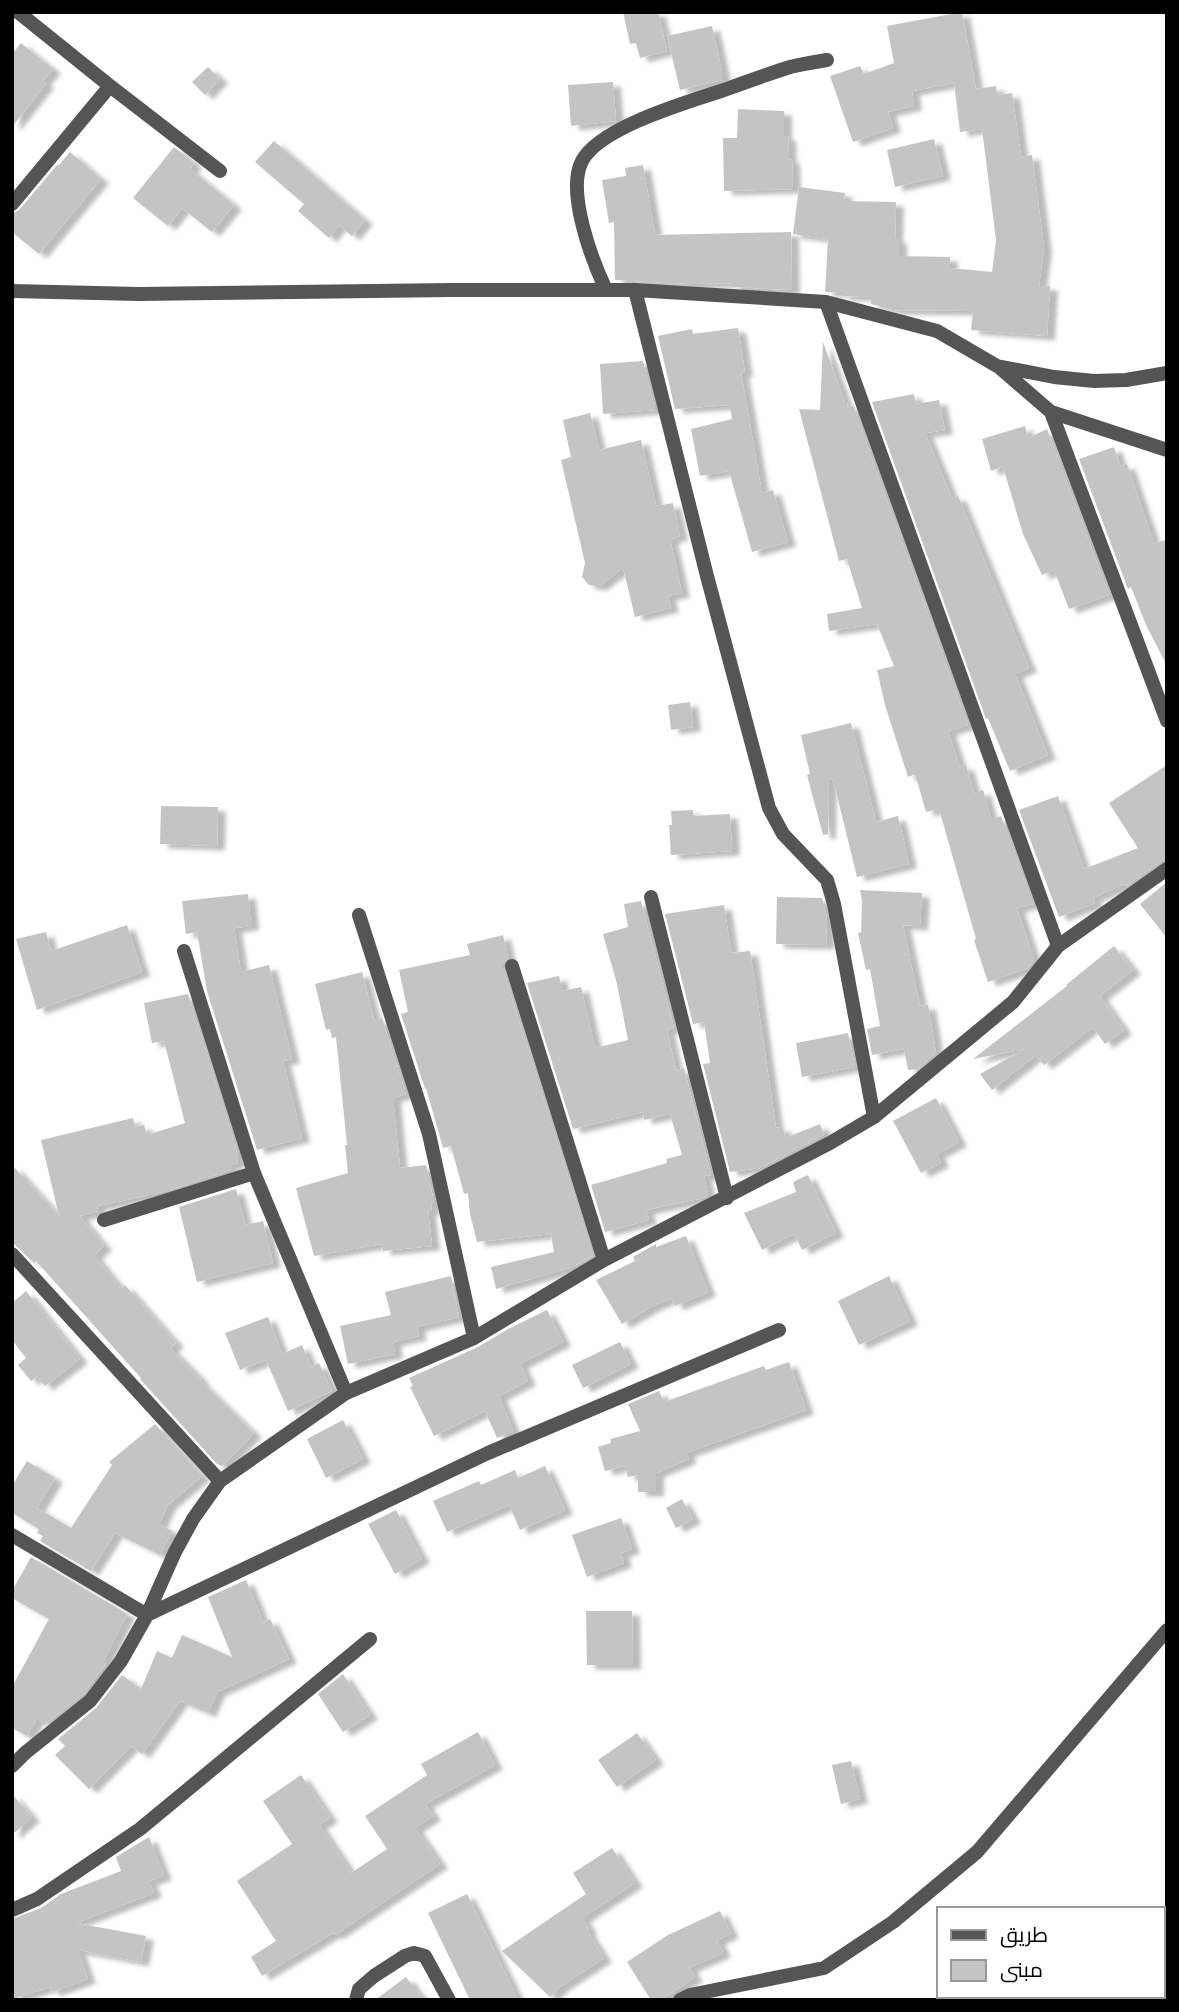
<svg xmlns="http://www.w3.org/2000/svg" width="1179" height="2012" font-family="'Open Sans',Cairo,sans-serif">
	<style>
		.building { fill: #c4c4c4; filter: url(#shadow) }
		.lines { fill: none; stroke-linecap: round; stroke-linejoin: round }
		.street { stroke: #555; stroke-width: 14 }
	</style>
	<defs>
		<filter id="shadow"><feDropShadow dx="8" dy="4.5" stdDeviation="2" flood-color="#0004"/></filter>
	</defs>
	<rect width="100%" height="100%" fill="#fff"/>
	<!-- building -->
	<path class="building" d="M623,12h35l9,39 -27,7 -4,-15 -6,1z
		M962,12l14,77 20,-3 1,9 15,-2 9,64 11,-2 12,93 -5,38h11l-3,50 -76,-6 2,-19 -80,-1 -22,-6v-7l-28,-1v-3l-18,-1 3,-53 -35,-5 6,-47 46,6 -1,8 52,1 -1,37h4v17l51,1v11l42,4 4,-32 -14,-111 -22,3 -6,-49 -42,8 2,15 -26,6 5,16 -40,14 -23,-66 30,-10 4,8 30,-11 -7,-37z
		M712,26l10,46v8l-42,10 -13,-54z
		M21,43l32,26 -10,12 3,3 -34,43v-73z
		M208,67l12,12 -15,16 -13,-13z
		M613,82l3,39 -45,5 -3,-41z
		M738,109l46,2v25h4l1,24 3,-1 1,30 -69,2 -1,-53h14z
		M934,139l9,37 -48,11 -8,-37z
		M274,141l91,79 -13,16 -13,-11 -10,13 -31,-27 6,-7 -49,-42z
		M174,147l20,16 -4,6 44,36 -22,27 -30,-24 -14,18 -35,-28z
		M70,152l31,27 -62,75 -27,-22v-18l7,-4 39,-46 1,1z
		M643,165l12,70 136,-3 1,58 -59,-3v-4l-41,1 -77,-4 -1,-58 -5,1 -7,-43 24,-4 -1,-8z
		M738,328l7,44 -4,1 21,120 11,-3 15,52 -36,10 -23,-81 -29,5 -9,-47 41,-10 -2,-14 -55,4 -17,-73 34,-7 1,5z
		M823,342l22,61h2l1,4 5,-1 115,319 -20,6 12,36 6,-2 8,28 9,-3 8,30 10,-4 32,88 -16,4 17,52 -6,8 -40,14 -14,-42 2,-1 -37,-130 -13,3 -11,-38 -7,3 -23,-72 -8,-35 17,-4 -17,-42 -48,7 -2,-17 35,-6 -15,-49 -8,2 -40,-152 21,1z
		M643,361l12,49 -52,4 -3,-50z
		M914,394l2,10 23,-4 6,30 -20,3 27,65 6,-2 71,172 -14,6 33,81 -38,16 -22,-53 -2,1 -114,-317z
		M590,413l9,37 42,-10 15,66 17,-3 7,33 -10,3 12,54 -14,3 3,12 -36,9 -12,-49 -24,18 -10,-1 -7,-8 3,-14 -24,-103 10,-3 -8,-37z
		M1025,426l3,12 19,-9 62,166 -40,14 -15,-39 -12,5 -19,-41 -20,-67 -12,4 -9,-32z
		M1114,447l6,19 7,-2 27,80 13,-5v127l-21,-41 -15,-38 -3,2 -49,-130z
		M690,702l3,25 -22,3 -3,-25z
		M851,723l25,99 22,-6 11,48 -52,13 -24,-98 -4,1 -1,54 -5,1 -16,-60 3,-1 -9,-39z
		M1167,765v94l-6,2 -35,25 -2,-2 -31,14 2,5 -36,14 -40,-107 39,-14 26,73 54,-21 -29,-45z
		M161,806l57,1 -1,39 -57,-2z
		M693,810v6l37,-2 2,37 -61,4 -2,-30h3l-1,-14z
		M1167,882v56l-27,-34z
		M860,890l62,3 -2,33 -17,-1 17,81 8,-1 8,48 -19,16 -9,1 -4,-21 -32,6 -5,-26 13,-3 -10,-57 -4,1 -8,-37 3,-1 1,-31z
		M248,894l3,32 -17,2 7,44 28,-7 23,94 -9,2 19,77 -45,12 -50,-159 -10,-59 -11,2 -4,-33z
		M777,897l45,1 5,20 -1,27 -50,-1z
		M641,901l33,127 -7,2 9,40 8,-2 27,107 -7,1 4,19 -5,3 -57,12 3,10 -44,12 -14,-47 76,-22 -1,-4 16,-4 -12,-41 -26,6 -1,-8 -70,17 -46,-146 32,-7 3,15 19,-4 14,61 33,-8 -11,-56 -14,-50 25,-7 -4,-23z
		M724,905l7,48 19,-2 26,177 7,-1 2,11 35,-14 4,11 -64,33 -30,4 -27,-108 7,-1 -6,-41 -11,2 -28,-110z
		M127,925l15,47 -105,38 -21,-71 30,-7 5,19z
		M503,935l5,22 -5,6v6l90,287 -20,11 -77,22 -5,-22 63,-15 -3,-18 -74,8 -7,-28 -2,-21 -4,1 -13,-48 -8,2 -17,-60 -1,1 -24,-75 7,-2 -9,-42 71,-15 -3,-11z
		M1114,946l19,24 -33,26 24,34 -19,14 -12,-17 -49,38 -8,-10 -44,35 -12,-16 45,-25 -52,10 94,-73 -1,-1z
		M362,972l12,48 8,-2 24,76 -13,4 7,70 26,-3 8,37 -3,1 1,8h-4l4,35 -49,5 -1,-7 -68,12 -18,-68 52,-15 -3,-28h2l-11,-108 -4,1 -2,-9 -4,1 -11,-46z
		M188,994l50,160 -2,1 2,8 -8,2 1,5 -68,22 -66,14 1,5 -18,5 24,30 -10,9 27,34 4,-4 51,58 -6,5 31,31 -1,2 54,52 -32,33 -5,-2 -77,-85 1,-1 -105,-117 -2,2 -22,-21v-77l47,51 -18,-76 92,-22 2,9 9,-2 3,10 38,-12 -21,-82 -12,2 -8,-40z
		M848,1033l7,34 -53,10 -6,-34z
		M936,1098l23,44 -22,12 4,9 -20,10 -28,-52z
		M808,1175l28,58 -34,17 -8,-16 -32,16 -18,-37 52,-21 -3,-10z
		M236,1189l9,36 18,-4 10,42 -76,19 -18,-75z
		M686,1236l22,56 -33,14 -3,-8 -19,8 -31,18 -26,-44 39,-19 -2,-4 23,-13v3z
		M451,1276l8,41 -42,10 2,9 -26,6 2,12 -47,10 -8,-38 51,-11 -6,-23z
		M889,1276l21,45 -51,24 -21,-44z
		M26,1291l54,68 -35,27 -8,-10 -6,5 -13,-16 8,-7 -14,-18v-37z
		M547,1310l16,32 -43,22 8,17 -29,15 14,35 -16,7 -12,-27 -51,25 -24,-49 3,-1 -4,-8 69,-31 30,-18z
		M268,1317l14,37 20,-9 9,22 8,-4 13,28 -44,20 -22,-51 -26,10 -15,-37z
		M620,1342l11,22 -48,24 -11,-23z
		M789,1362l17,48 -120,43 3,6 -33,14v19h-18v-17l-10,2 -3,-11 -20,5 -7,-24 13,-4 -1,-4 30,-8 -12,-27 31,-13 5,11 100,-36 2,4z
		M343,1420l20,39 -37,19 -19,-39z
		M155,1424l47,52 -34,29 -9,19 13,7 -12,24 -45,-22 -24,38 -51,-30 3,-5 -6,-3 2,-4 -27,-16v-27l15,-25 28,17 -18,30 34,20 41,-63 -3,-3z
		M545,1466l20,44 -45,20 -11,-25 -62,27 -14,-31 46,-20 2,4 34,-15 3,8z
		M682,1499l11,20 -17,9 -10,-20z
		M396,1510l26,49 -27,15 -27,-50z
		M621,1518l11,31 -11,4 3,10 -37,14 -15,-42z
		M31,1557l96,57 -24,48 3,2 -23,30 -39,31 -7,-7 -10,18 -15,-8v-41l37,-68 -37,-21v-7z
		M246,1580l17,42 7,-3 19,40 -72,33 -9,21 -28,-12 -38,53 -11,-8 -42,43 -34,-34 10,-9 -7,-7 38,-31 26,-33 19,14 16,-38 15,7 10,-23 50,22 -24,-60z
		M586,1611h46l1,54h-46z
		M343,1674l27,41 -27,17 -25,-38z
		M478,1732l17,33 -70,39 8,12 -18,12 25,36 -105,71 -2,-2 -71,43 -11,-19 25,-16 -39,-60 55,-37 -29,-43 38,-26 29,43 -11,7 32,48 36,-24 -22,-33 62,-41 -6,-11z
		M637,1733l19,27 -39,27 -19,-27z
		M851,1761l9,38 -19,5 -9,-39z
		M12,1794l20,23 -20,18z
		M149,1837l15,39 -15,5 5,12 -78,30 70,13 -5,26 -63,-12 10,29 -36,13 -2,-5 -38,12v-80l29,-11 20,-14 60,-23 -5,-14z
		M612,1848l23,35 -53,35 7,11 -2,2 17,27 -44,29 -10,10 -48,-46 84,-57 -13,-21z
		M467,1894l9,18 42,88h-48l-42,-87z
		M720,1911l11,23 -14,6 6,13 -34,15 6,9 -34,23h-10l-24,-38 41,-27z
		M406,1977l17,23h-48z"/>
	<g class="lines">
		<!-- street -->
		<path class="street" d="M18,12l92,74 110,85
			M12,204l98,-118
			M606,290c-14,-30 -40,-98 -24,-129 18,-34 106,-59 142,-71 22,-8 44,-16 66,-23 12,-3 25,-5 37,-7
			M635,290l72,286 62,232 14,26 44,46 7,24 40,213
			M12,291l126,3 313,-4h184l191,12 111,29 60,35 57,11 40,4 32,-1 41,-7
			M826,302l232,644
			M1000,368l51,44 116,309
			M1051,412l116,38
			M651,897l76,301
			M359,915l70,219 45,204
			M184,951l70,222 92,220
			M512,966l92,294
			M104,1220l150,-47
			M12,1254l208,227
			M12,1535l135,80 341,-162 291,-123
			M12,1766l13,-13 65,-52 31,-40 26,-46 28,-63 18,-33 27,-38 126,-88 128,-55 130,-78 226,-117 44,-26 139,-115 45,-56 109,-77
			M12,1910l25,-11 103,-70 230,-190
			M356,2000l3,-11 15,-13 31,-20 9,-3 11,3 24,44
			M680,2000l10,-5 134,-27 69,-46 84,-70 190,-222"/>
	</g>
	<!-- border -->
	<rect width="1179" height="2012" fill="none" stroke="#000000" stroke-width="28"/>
	<!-- legend -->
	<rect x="937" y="1907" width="228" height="91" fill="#ffffff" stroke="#999999" stroke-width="2"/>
	<rect x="951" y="1930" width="35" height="10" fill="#555555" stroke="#999999" stroke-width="2"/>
	<text x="1000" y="1942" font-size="21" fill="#000000">طريق</text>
	<rect x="951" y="1960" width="35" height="21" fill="#c4c4c4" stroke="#999999" stroke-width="2"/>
	<text x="1000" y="1977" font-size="21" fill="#000000">مبنى</text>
</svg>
